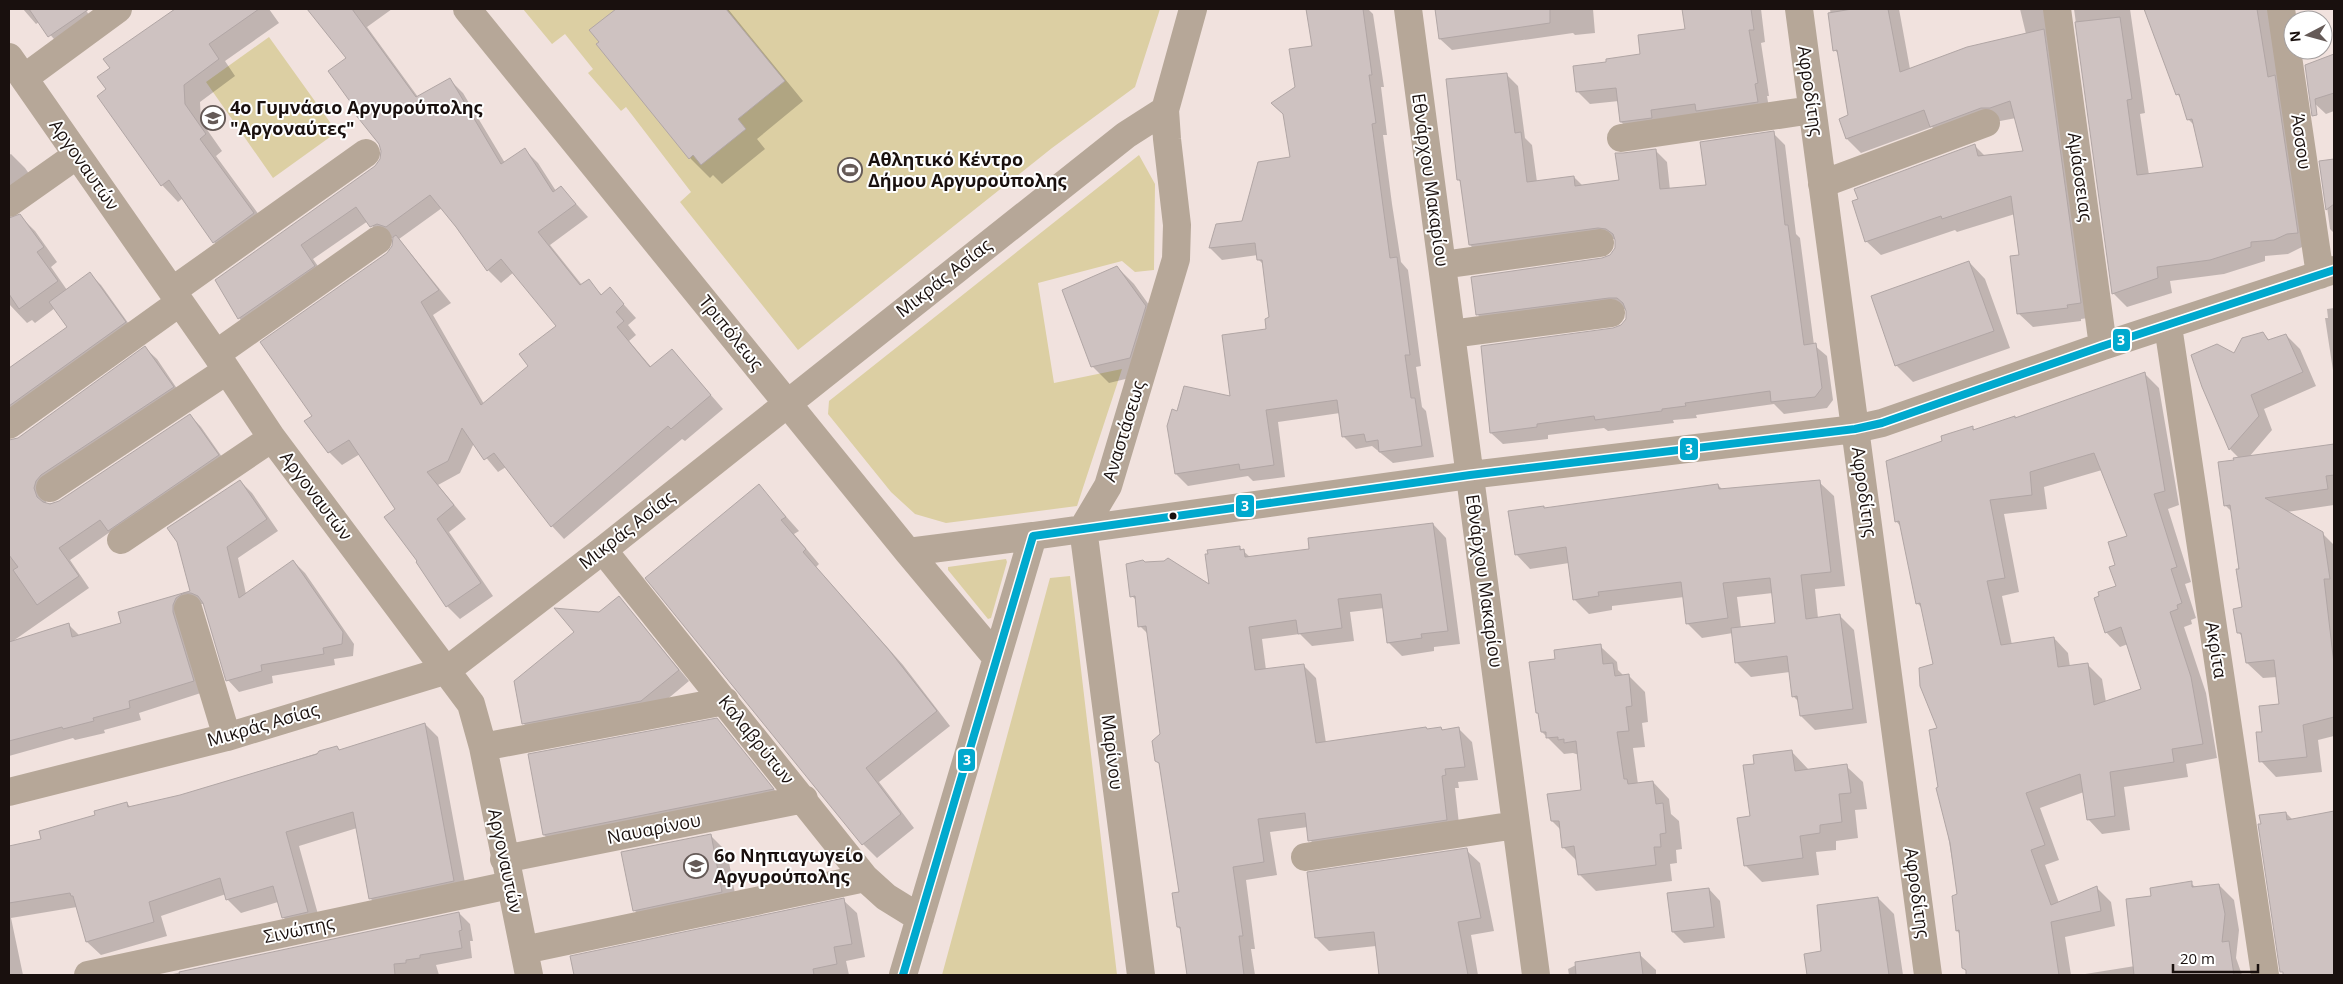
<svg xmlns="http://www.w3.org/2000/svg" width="2343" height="984" font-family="'Open Sans',sans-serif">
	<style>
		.green { fill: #dccfa3 }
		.shadow { fill: #0003; fill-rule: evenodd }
		.building { fill: #cec2c1; stroke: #b1a6a5; fill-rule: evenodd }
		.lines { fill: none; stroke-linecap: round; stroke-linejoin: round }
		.minor { stroke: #b6a798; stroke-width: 28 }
		.bus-1-casing { stroke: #fff; stroke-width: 11 }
		.bus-1 { stroke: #00a9ce; stroke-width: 8 }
		.bus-dot { fill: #19100e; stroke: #fff; stroke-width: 2 }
		.labels { text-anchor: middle; stroke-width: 4; stroke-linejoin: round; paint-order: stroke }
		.street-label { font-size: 18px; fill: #19100e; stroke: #fff }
		.poi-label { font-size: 18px; font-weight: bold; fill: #19100e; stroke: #fff; text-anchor: start }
		.line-badge { stroke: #fff; stroke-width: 2 }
		.badge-label { font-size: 14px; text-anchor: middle; font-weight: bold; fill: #fff }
	</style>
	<rect width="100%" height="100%" fill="#f1e2de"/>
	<!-- green -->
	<path class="green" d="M523,9h637l-25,78 -83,61 -254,202 -118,-148 11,-10 -65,-85 -5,4 -33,-38 5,-4 -28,-35 -13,10z
		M269,37l68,95 -64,46 -67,-96z
		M1139,155l16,29 -1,86 -19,2 -13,-11 -84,22 16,100 68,-14 -45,137 -131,17 -31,-9 -24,-22 -63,-78 1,-13z
		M1006,559l1,3 -16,56 -3,1 -40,-49v-3z
		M1070,576l47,399h-175l108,-397z"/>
	<!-- shadow -->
	<path class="shadow" d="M23,9h62l9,13 -33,25 -22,-25 -3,2z
		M177,9h92l10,14 -54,38 10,15 -35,26 1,19 21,30 -6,5 54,74 -39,28 -17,-16 -31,-44 -5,4 -16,-17 -55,-95 4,-22 46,-45z
		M308,9h84l-25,18 51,70 32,-17 13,13 42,70 20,-13 13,13 18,28 5,-4 27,30 -38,28 32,40 6,-4 14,14 8,-6 26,29 -8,7 8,10 -7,6 23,27 20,-18 51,59 -38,32 -3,-2 -118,100 -12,-13 -46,-59 -8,5 -24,-29 -14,30 -22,12 28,34 -17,13 44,64 -33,23 -13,-13 -30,-44 2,-1 -22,-52 -37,-55 -18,11 -13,-13 -23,-31 8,-5 74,-162 6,-7v-9l-10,1 -16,-18 -55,38 14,20 -75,52 -13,-13 -11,-17 154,-141 1,-9 -3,-7 -24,-37 -8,-48zM442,208l46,62 13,13 13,-11 44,55 -28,39 -46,38 -51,-89 18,-12 -52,-64z
		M618,9h110l75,92 -46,38 8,10 -43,35 -9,-9 -3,3 -20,-20 -99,-128z
		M1316,9h52l5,5 11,73h-3l6,48h-4l9,69 9,58 7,8 13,96 -5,1 6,40 4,4 8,46 -41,6 -21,-17 -16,3 -12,-12 -4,-24 -62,9 7,55 -32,4 -5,-5 -60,10 -12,-12 2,-61 53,-15 36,-68 3,-12 -6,-53 -5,-5 -1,-5 -36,5 -12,-12 7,-22 26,-4 48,-64 -7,-43 -12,-11 24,-16 17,-41 -5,-37z
		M1437,9h156l2,24 -20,2 -2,-2 -121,17 -12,-11z
		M1683,9h78l4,33 -4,1 8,53h-2l3,18 -136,20 -13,-12 -2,-21 -29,3 -12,-12 30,-29 34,-8 44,-25z
		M1830,9h69l11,60 116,-35 -6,-25h46l29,308 -14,2v2l-48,6 -15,-14 2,-57 -5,-42 -58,18 -2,-2 -74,25 -15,-14 108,-96 11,11 40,-4 -9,-34 -21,4 -49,19 -14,-14 -71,26 -14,-14 -6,-19 8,-4 -10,-61 -4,-5z
		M2074,9h56l15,104 -5,1 9,61 56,-7 -10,-42 -7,-7 -6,-20 -5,-5 -31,-85h145l21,238h-10l-14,7 -23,2v5l-41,13 -54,7 2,12 -45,14 -14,-14z
		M2334,56v55l-8,3 -15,-14 -5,-35z
		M1506,74l12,12 7,52 7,7 5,37 37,-5 9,9 37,-5 35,-31 12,12 3,28 37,-4 66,-53 12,12 11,89 4,4 14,107 13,11 6,44 -6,8 -43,6 -10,-10 -78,11 1,3 -24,2 1,3 -66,8 -4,-3 -56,7v4l-45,5 -12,-11 122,-103 9,-4 5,-7v-10h-5l-133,17 -12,-12 134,-58 4,-6 1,-11h-6l-128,18 -12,-12 -9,-62 -2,-3z
		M11,154l14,14 14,20 -30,27v-60z
		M2334,160v73l-4,-4 -9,-67z
		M20,216l15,15 22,31 -6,5 16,23 23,-16 11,11 35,49 -127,93v-58l60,-42 -14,-19 -20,15 -3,-3 -5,3 -18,-19v-84z
		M1969,262l16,17 25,69 -97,34 -16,-16 -25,-69z
		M1117,267l17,17 28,39 -16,51 -37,9 -17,-17z
		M2334,308v69l-9,-59h3l-1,-9z
		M2263,333l7,8 16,-6 14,14 16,37 -52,23 8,21 -23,27 72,-10 13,13v45l-47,7 35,21 12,12v191l-16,4 4,32 -46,5 -15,-16 2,-28 17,-28 -3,-28 -14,1 -16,-15 -3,-25 -5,-5 4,-25 -11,-96 -7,-7 10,-44 4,-3 -9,-9 -27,-62 31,-33z
		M145,348l12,11 27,40 -137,93 -1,12 13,-2 131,-87 11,12 28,40 -108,75 -11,-10 -40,28 19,28 -76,53 55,-17 12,12 43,-12 -4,-11 72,-22 49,-110 12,12 26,38 -40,27 8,36 47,-33 12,12 49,71 -1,12 -19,3 1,6 -63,11 1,7 -34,9 -11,-12 -24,-76h-8l8,88 -65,21 2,7 -37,10 1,3 -30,7 -2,-2 -64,18v-221l8,-6 -8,-12v-75l10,-3z
		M2145,374l14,14 20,117 -11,4 23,73 -6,2 11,34 -5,2 1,4 -8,3 22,66 11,65 -31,6 2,13 -64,10 6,43 -28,4 -14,-15 -4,-27 -44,16 19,52 -14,5 14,38 38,-15 14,14 4,24 -50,11 6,38h-104v-3l-4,-4 -3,-34 -3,-3 -3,-35 4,-1 -18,-107 -6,-123 -11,-56 -6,-6 -16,-76 -5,-6 47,-79 29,-15 4,4 40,-12zM2102,470l27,66 -13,30 2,21 -12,45 14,15 8,-3 15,45 -37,13 -4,-23 -15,-15 -17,3 -2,-14 -14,-15 -42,7 -10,-49 17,-4 -15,-78 43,-5 -3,-22z
		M1819,482l15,14 11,90 -30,3 3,29 22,-2 14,14 13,93 -52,7 -14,-14 -2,-14 -5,-5 -4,-25 -39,5 -14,-14 -4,-30 -31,5 -15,-15 -3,-26 -72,9v4l-23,4 -15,-15 -5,-36 -39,6 -14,-15 28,-46 1,1 173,-24 5,5zM1773,593l4,31 -36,4 -4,-31z
		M759,486l40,45 -5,3 25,30 -3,3 87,98 47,61 -71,56 35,46 -37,30 -14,-14z
		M1433,524l13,14 14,106 -26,3v4l-32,5 -14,-14 -4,-34 -34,4 4,29 -42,5 -12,-12 -38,5 4,31 37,-5 13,13 10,65 115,-15 3,3 15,-2 13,13 6,38 -20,2 1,6h-4l5,45 -137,20 -13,-13 -2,-13 -38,5 7,43 -31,5 9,69h-4l4,26h-67l-6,-44 -4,-4 2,-34 -20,-128 -4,-5 5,-26 -12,-99 -9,-9 -3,-25 -5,-5 78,-10 29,-39 12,11 60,-8z
		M619,597l70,84 -37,31 -118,22 -11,-11 76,-110z
		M1600,646l17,16 1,8 6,6h5l16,16 3,30 -6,1 3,24 -12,1 5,36 15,-2 16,17 2,15 8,7 3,28 -6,1 1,13 -7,1 2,17 -76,10 -17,-17 -1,-12 -15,-15 -2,-17 -9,-9 30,-30 -3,-36 -6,-2 -9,1 -22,-22 -2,-17 -3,-2 20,-53z
		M717,720l66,80 -228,46 -11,-11z
		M425,724l13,13 29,157 -83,18 -14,-14 -13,-70 -58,18 22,79 -25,5 -13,-13 -5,-15 -37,11 -14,-14 -1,-5 -65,22 6,20 -66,19 -14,-13 -10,-35 -66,11 12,57h-14v-128l33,-7 85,-37 4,5 49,-12 157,-49 3,4z
		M1792,752l17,18 37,-4 17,16 4,27 -12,1 3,28 -22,3v9l-20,2 3,23 -57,7 -17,-17 10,-100z
		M2334,811v164h-50l-5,-21 7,-141 7,7z
		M710,835l17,17 11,57 -87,18 -17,-17z
		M1466,850l14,13 14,68 -23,4 7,40h-98l-4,-29 -47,5 -13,-13z
		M2191,883l5,5 23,-3 15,15 5,30 -3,28 6,17h-163l56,-9 17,-69z
		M1709,889l11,12 5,37 -41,5 -11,-11 -5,-38z
		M1878,898l16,16 9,61h-100l5,-1 14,-22z
		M843,900l14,13 8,44 -19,4 3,14h-274l-3,-18z
		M459,913l11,11 3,17h-3l2,17 -36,7 3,10h-188l-3,-17z
		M1639,954l17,16v5h-87l-1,-6 14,-7z
		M206,967l8,8h-46z"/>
	<!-- building -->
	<path class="building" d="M29,9h60l-41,28z
		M175,9h84l-50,35 10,15 -35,26 1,19 21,30 -6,5 54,74 -41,30 -44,-63 -8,6 -64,-90 9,-7 -9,-12 13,-9 -7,-9z
		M307,9h45l64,88 34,-19 51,86 24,-16 28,44 8,-6 15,18 -38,28 42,53 9,-6 12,16 9,-8 14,17 -8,8 8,9 -7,6 33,40 22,-18 39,46 -40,34 -3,-3 -117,101 -57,-74 -10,7 -22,-32 -14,33 -21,11 27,33 -17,14 44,64 -35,24 -30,-45 1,-1 -33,-44 11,-8 -46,-69 -21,13 -24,-32 8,-5 -52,-74 127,-89 5,-7 1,-9 3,-2 43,55 -18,12 60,103 47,-39 -9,-12 37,-28 -55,-67 -14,12 -31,-44 -26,-32 -44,32 -9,-3 -7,3 -14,-20 -55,38 14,21 -77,53 -23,-39 160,-114 5,-7 1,-8 -2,-7 -28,-35 3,-2 -26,-36 18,-13z
		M616,9h110l59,72 -47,38 8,10 -45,36 -8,-10 -4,4 -93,-115 3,-2 -10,-12z
		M1306,9h57l9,66h-3l7,48 -4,1 18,134 7,-1 13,98h-5l6,43h4l7,48 -43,6 -1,-12 -12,2 -2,-8 -22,3 -5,-37 -71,10 8,55 -34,5 -1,-6 -64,10 -8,-48 5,-17 5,2 7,-25 46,10 -8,-61 44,-6 -1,-10 4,-2 -7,-57h-5l-2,-17 -46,5 7,-24 26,-3 16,-59 32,-5 -7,-43 -12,-11 24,-16 -6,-38 23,-3z
		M1435,9h115v14l-111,16z
		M1682,9h69l3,21h-5l9,53 -3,1 3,18 -62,9 -1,-7 -44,6 1,8 -32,4 -4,-34 -40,4 -3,-26 33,-4v-3l34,-5 -2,-19 47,-6z
		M1852,9h36l12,63 67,-25 77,-18 37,274 -14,2 1,3 -51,6 -7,-58 9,-1 -8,-59 -69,23 -1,-3 -76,26 -13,-41 6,-2 -4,-10 121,-45 3,12 45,-5 -13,-50 -20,7h-9l-51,19 -6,-17 -78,29 -7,-20 9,-4 -11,-65 -4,1 -5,-38z
		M2144,9h113l11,68 7,-2 23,158 -11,1 -13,6 -23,2v5l-41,13 -53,7 1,11 -46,16 -37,-272 45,-5 12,82 -5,1 10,75 66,-8 -11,-48 -5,1 -8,-26 -3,1z
		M2334,54v39l-19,6 2,16 -5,1 -7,-51z
		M1507,73l8,60 6,-1 6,50 47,-6 1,10 44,-6 -4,-27h8l33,-4 4,40 46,-4 -6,-43 74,-11 11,94h3l16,120 12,-2 6,45 -7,9 -44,5 -1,-11 -85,12 1,3 -24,3v2l-67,9 -1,-4 -57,8v3l-47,6 -9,-87 132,-18 8,-3 5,-6v-8l-3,-8 -6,-5h-8l-133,17 -5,-38 131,-19 8,-3 5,-7v-8l-2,-6 -7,-5 -8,-1 -129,17 -9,-65h-3l-11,-101z
		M2334,159v45l-8,6 -7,-49z
		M20,214l24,33 -7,5 21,29 -39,28 -10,-15v-76z
		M1969,261l25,70 -99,35 -24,-70z
		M1117,266l29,40 -16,52 -39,9 -29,-77z
		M90,272l36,50 -117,84v-38l58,-41 -18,-25z
		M2263,332l5,8 18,-6 17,38 -52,23 8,21 -30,34 -27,-63 -11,-32 26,-11 17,9 8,-15z
		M145,346l29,41 -133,88 -5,6 -2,7 3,9 6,5 7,2 9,-3 131,-87 29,41 -111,76 -8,-11 -41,28 20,28 -42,29 -24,-35 5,-3 -9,-12v-115l9,-2z
		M2145,372l20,119 -11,3 23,73 -6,2 11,34 -5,2 1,4 -8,3 21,65 12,67 -31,5 2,13 -64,10 5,44 -28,4 -7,-46 -54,19 19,52 -14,5 20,55 46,-19 4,25 -50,11 8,53h-93v-5l-4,-2 -3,-38 -3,1 -4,-35 5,-2 -7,-51 -14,-55 2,-1 -9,-57 8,-2 -17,-42 -1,-18 14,-4 -13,-61 -4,1 -17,-83 -4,1 -9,-61 56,-20 -1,-5 32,-10v4l42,-14v2zM2094,453l33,83 -19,6 7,23 -6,2 7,19 -18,6 1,4 -5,2 11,35 16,-6 20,62 -47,16 -6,-42 -30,4 -4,-30 -53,8 -14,-64 18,-3 -15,-78 42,-5 -2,-23z
		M2334,444v31l-8,1 2,13 -63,9 58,34 7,47h-6l10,85v53l-31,8 4,32 -48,5 -3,-30h6l-3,-26 20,-2 -5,-44 -28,3 -5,-30h-4l-4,-24 9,-2 -6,-38h3l-9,-64 -6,1 -6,-44 16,-2 -1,-2z
		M240,480l27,39 -40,28 12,51 54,-38 50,72 -1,12 -19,4 1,6 -63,11 1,6 -36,10 -23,-78 -5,-7 -7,-3h-7l-8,5 -3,7v7l21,69 -65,20 1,7 -37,10 1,3 -31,8 -1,-2 -53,14v-99l60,-19 3,14 49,-14 -3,-11 72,-21 -13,-49 -10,-14z
		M1820,480l11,92 -30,3 5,44 34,-5 13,95 -53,7 -3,-20 -5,1 -5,-41 -52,7 -4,-35 44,-5 -5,-45 -47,5 5,35 -42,6 -5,-42 -83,10 1,4 -26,4 -7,-53 -51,8 -7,-44 36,-5v2l174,-24 1,5z
		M759,484l27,33 -5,3 25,29 -3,3 86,98 48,61 -71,57 35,46 -39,31 -217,-267z
		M1433,523l15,108 -27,3 1,4 -35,5 -6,-49 -43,5 4,29 -44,6 -2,-14 -47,7 6,43 49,-6 12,79 110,-16 1,2 14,-2 1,3 17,-3 6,40 -20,2 1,6 -4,1 5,44 -139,21 -3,-28 -47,6 6,43 -31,5 10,69h-4l5,39h-57l-7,-48h-3l-5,-34 7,-1 -14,-90 -6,-39 -4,-2 -3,-20 8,-7 -14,-108 -8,1 -3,-31 -5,1 -4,-33 17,-4 2,2 19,-1 4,-3 41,26 -4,-30h3l-1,-4 33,-4v4l4,-1 1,8 64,-8 -1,-11z
		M619,596l60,74 -38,31 -119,23 -8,-43 60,-49 -20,-24 45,4z
		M1601,644l2,20 10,-1 2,13 14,-2 3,32 -6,1 3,24 -12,1 7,47h3l1,5 25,-3 3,23 7,-1 3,30 -6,1 1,13h-7l2,18 -78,10 -4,-29 -12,2 -3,-27h-8l-4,-27 34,-4 -5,-49 -12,2v-4l-6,1v-3l-12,1v-6h-5l-3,-19h-2l-7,-51 26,-3 -1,-9z
		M717,718l57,71 -231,46 -15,-81z
		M425,723l29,158 -85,18 -16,-87 -67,20 22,80 -26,6 -9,-32 -47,14 -6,-22 -71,24 5,20 -68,20 -13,-46h-2l-1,-3 -61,10v-57l32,-7 -2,-8 56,-16 -1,-4 33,-9 1,5 52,-12 137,-41 2,-3 18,-5 2,4z
		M1792,750l3,21 52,-7 4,29 -12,1 3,28 -22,3v8l-20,3 3,22 -59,8 -7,-48 13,-2 -7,-51 11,-1 -1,-9z
		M2334,811v164h-51v-3h-3l-22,-148h3l-2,-9 27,-3 1,8z
		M711,834l11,58 -89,19 -12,-59z
		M1467,848l14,70 -23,4 10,53h-89l-5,-43 -59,6 -8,-66z
		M2192,881v6l27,-3 6,30 -3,28 7,-1 5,34h-100l-8,-76 25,-3 -1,-8z
		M1709,888l5,39 -42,5 -5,-39z
		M1878,897l11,78h-82l-3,-21 17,-3 -4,-46z
		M844,898l8,46 -18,3 3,17 -24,5 1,6h-240l-4,-19z
		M459,912l3,18 -3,1 3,17 -42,7v3l-14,2v3l-12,1 1,11h-215l-1,-3z
		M1640,952l3,23h-67l-1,-13z"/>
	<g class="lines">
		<!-- minor -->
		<path class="minor" d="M467,9l441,543 88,105
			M1408,9l128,966
			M1799,9l129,966
			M2057,9l46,337
			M2281,9l39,266
			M9,57l207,297 56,84 199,266 12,43 46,228
			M24,78l94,-69
			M1621,138l191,-28
			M1822,184l164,-61
			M9,203l68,-48
			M1442,265l158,-22
			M172,291l194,-138
			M2168,326l97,649
			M1451,334l160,-21
			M216,354l162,-114
			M9,425l170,-122
			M50,488l176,-117
			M1083,528l25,-42 68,-227 1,-34 -10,-86 -2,-29 28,-101
			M1083,528l58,447
			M121,540l151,-102
			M603,550l262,328 21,19 34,21
			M908,552l125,-16
			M188,608l39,129
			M483,747l242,-46
			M9,792l218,-55 220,-67 156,-120 523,-415 39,-25
			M1305,857l211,-32
			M504,859l300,-60
			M524,950l341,-72
			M88,975l422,-90
			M903,975l130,-439 437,-61 385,-46 27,-6 221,-77 231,-76"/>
		<defs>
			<path id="bus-1" d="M903,975l130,-439 437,-61 385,-46 27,-6 221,-77 231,-76"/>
		</defs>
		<!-- bus-1 casing -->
		<use href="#bus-1" class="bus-1-casing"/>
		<!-- bus-1 -->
		<use href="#bus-1" class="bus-1"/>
	</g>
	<!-- icons -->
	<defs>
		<symbol id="school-ring" viewBox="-11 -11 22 22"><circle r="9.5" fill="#fff" stroke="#655a57" stroke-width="1.5"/><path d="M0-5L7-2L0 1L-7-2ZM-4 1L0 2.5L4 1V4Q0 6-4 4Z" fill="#655a57"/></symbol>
		<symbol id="stadium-ring" viewBox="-11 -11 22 22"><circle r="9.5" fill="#fff" stroke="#655a57" stroke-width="1.5"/><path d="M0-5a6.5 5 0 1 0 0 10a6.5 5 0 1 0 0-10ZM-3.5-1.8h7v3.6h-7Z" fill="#655a57"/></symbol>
	</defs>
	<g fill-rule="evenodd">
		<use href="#school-ring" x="199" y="104" width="28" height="28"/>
		<use href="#stadium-ring" x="836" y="156" width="28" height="28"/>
		<use href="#school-ring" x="682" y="852" width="28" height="28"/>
	</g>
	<!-- markers -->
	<circle class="bus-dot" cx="1173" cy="516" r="4.5"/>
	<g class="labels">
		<!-- street labels -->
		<g class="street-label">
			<text transform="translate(1810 91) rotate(82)" y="6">Αφροδίτης</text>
			<text transform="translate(2301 142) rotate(82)" y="6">Άσσου</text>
			<text transform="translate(84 165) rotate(55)" y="6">Αργοναυτών</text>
			<text transform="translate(2080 177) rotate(82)" y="6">Αμάσσειας</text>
			<text transform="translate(1430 180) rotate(82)" y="6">Εθνάρχου Μακαρίου</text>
			<text transform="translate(944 278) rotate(-38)" y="6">Μικράς Ασίας</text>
			<text transform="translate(731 333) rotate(51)" y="6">Τριπόλεως</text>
			<text transform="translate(1124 431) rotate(-73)" y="6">Αναστάσεως</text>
			<text transform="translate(1864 492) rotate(82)" y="6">Αφροδίτης</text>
			<text transform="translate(316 496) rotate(53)" y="6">Αργοναυτών</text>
			<text transform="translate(627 530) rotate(-38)" y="6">Μικράς Ασίας</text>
			<text transform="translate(1484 581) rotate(82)" y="6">Εθνάρχου Μακαρίου</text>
			<text transform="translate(2216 650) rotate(81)" y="6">Ακρίτα</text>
			<text transform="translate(263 725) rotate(-16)" y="6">Μικράς Ασίας</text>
			<text transform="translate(756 740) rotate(51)" y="6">Καλαβρύτων</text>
			<text transform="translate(1112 752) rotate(83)" y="6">Μαρίνου</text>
			<text transform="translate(654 829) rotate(-11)" y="6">Ναυαρίνου</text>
			<text transform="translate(505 861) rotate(78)" y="6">Αργοναυτών</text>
			<text transform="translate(1917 893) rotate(82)" y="6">Αφροδίτης</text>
			<text transform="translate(299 930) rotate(-12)" y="6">Σινώπης</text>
		</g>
		<!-- poi labels -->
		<g class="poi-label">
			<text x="230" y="114">4ο Γυμνάσιο Αργυρούπολης<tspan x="230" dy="21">"Αργοναύτες"</tspan></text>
			<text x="868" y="166">Αθλητικό Κέντρο<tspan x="868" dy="21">Δήμου Αργυρούπολης</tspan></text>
			<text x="714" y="862">6ο Νηπιαγωγείο<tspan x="714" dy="21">Αργυρούπολης</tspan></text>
		</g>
	</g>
	<g class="line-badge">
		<rect x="2112" y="328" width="19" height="24" rx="5" fill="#00a9ce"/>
		<rect x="1679" y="437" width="20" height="24" rx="5" fill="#00a9ce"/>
		<rect x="1235" y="494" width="20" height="24" rx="5" fill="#00a9ce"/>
		<rect x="957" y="748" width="19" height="24" rx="5" fill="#00a9ce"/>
	</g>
	<g class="badge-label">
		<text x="2121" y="345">3</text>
		<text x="1689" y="454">3</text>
		<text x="1245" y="511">3</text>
		<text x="967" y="765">3</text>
	</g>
	<!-- border -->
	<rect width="2343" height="984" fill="none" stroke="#19100e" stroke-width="20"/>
	<!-- north arrow -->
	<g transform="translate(2308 35) rotate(264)"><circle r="24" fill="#ffffff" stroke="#a39f9f"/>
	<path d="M0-4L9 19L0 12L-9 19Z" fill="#655a57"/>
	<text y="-8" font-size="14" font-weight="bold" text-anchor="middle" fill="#19100e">N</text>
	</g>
	<!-- scale -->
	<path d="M2173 964v8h85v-8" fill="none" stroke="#19100e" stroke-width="2.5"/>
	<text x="2180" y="964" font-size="15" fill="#19100e" stroke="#ffffff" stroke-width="4" paint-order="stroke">20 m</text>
</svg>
